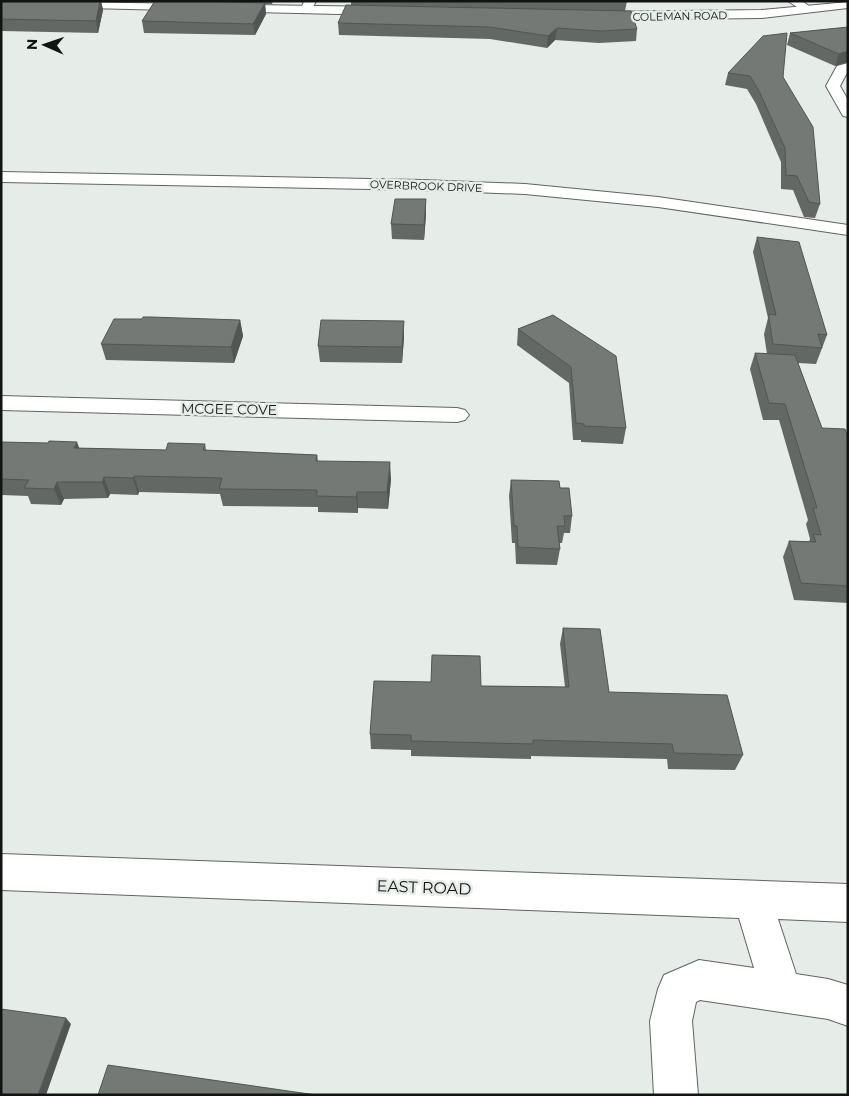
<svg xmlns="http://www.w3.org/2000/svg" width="849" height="1096" font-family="Montserrat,sans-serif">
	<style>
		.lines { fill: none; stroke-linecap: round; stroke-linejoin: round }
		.minor-casing { stroke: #5f6460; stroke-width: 2 }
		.major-casing { stroke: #5f6460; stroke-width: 2 }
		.minor { fill: #fff; fill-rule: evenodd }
		.major { fill: #fff; fill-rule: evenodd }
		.wall { fill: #646865 }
		.shaded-wall { fill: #515553 }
		.building { fill: #747976; stroke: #515553 }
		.labels { text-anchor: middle; stroke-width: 5; stroke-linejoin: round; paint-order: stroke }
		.far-street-label { font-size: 11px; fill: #121413; stroke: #e6ece8 }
		.street-label { font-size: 14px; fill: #121413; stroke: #e6ece8 }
		.near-street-label { font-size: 16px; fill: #121413; stroke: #e6ece8 }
	</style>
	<rect width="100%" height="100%" fill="#e6ece8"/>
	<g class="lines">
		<defs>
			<path id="minor" d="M304,1h12l-5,10h-8l-2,-2z
				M788,1h14l11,8 -2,2h-8z
				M848,63v8l-8,15 8,14v17l-5,-1 -17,-30 11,-20z
				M1,172l421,8 103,4 133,13 190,28v10l-190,-28 -133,-13 -103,-4 -421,-8z
				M1,396l456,12 8,2 4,5 -4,5 -8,2 -456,-12z
				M1,854l847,30v38l-70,-3 18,55 32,5 20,6v41l-20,-7 -128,-19 -4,2 -4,19 6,74h-44l-4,-74 8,-32 6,-14 35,-15 55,8 -15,-50 -738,-28z"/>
			<path id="major" d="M1,1l381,6 6,4 -6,4 -381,-9z
				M848,2v6l-87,10 -166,2 -6,-4 6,-4 166,-2z"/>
		</defs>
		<!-- minor casing -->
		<use href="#minor" class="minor-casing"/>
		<!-- major casing -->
		<use href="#major" class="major-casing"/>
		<!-- minor -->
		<use href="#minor" class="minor"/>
		<!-- major -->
		<use href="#major" class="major"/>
	</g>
	<!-- wall -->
	<path class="wall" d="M1,1h100l2,9 -5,23 -97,-2z
		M155,1h118l-1,3h-7l1,10 -11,21 -111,-2 -2,-12z
		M351,1h281h-5l-2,10 12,18 -1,12 -37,2 -44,-3 -8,8 -57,-9 -151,-4 -1,-12 13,-18z
		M848,27v35l-13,4 -48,-21 3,-12z
		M728,73l55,4 37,127 -5,14 -11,-1 -11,-27 -12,-1v-27l-25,-58 -9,-15 -22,-4z
		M426,214l-2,26 -32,-1 -1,-15z
		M757,237l70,98 -11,29 -18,-1 24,65 26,9v166l-54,-3 -11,-43 6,-16 20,1 1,-3 -4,-15 2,-4 -29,-100h-16l-13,-51 5,-16 12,1 -3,-20 4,-16 -15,-66z
		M553,315l73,113 -3,16 -42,-2v-2h-8l-4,-57 -52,-38 1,-16z
		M240,320l3,16 -9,27 -128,-3 -5,-16z
		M404,337l-2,26 -82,-1 -2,-16z
		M1,442l78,6 87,2 39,-6 1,6 111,5 1,6 73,18 -3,30 -30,-1v5l-40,-1v-5l-95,-1 -3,-12 -81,-2 -1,3 -28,-1 -2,4 -44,1 -3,6 -30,-1 -3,-8 -27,-1z
		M511,480l49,8 12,28 -2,17h-6l-2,10h-3l1,6 -3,16 -41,-1 -1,-21h-3l-3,-47z
		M563,628l46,64 134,63 -8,15 -67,-1 -1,-10 -136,-3v3l-120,-3v-6l-40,-1 -1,-15 111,-48 84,1 -5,-43z"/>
	<!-- shaded-wall -->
	<path class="shaded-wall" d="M100,1h1l2,9 -5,23 -2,-12z
		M265,3l1,11 -11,21 -2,-11z
		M557,28l-2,12 -8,8 1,-12z
		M848,51v11l-13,4 4,-12z
		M426,199v15l-2,26v-15z
		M240,320l3,16 -9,27 -3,-16z
		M404,321v16l-2,26v-16z
		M77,442l6,16 -9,-10z
		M390,462l1,17 -3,30 -1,-17z
		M134,476l5,16 -1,3 -5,-17z
		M104,477l6,17 -2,4 -6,-16z
		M57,482l7,17 -3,6 -7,-16z
		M357,492l1,16v5l-2,-16z
		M66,1018l5,6 -25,71h-8z"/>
	<!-- building -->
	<path class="building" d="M1,1h99l-4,20 -95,-2z
		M155,1h36l74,2 -12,21 -111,-3z
		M346,5l285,6 6,18 -36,2 -44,-3 -9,8 -58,-9 -152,-4z
		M848,27v24l-9,3 -49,-21z
		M787,33l-4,44 30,50 7,77 -11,-2 -12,-26 -11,-1 -1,-27 -26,-57 -9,-15 -22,-3 35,-37z
		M395,199h31l-2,26 -33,-1z
		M757,237l42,5 28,93 -9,-1 4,14 -49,-4 -4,-26v-4l7,1z
		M553,315l63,41 10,72 -42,-2v-2l-8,-1 -5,-56 -53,-38z
		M143,317h8l89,3 -9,27 -130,-3 13,-25h28z
		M321,320l83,1 -2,26 -84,-1z
		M755,353l40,2 27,73 23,1 3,8v149l-47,-3 -12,-42 27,1 -3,-8 8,1 -8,-27h4l-32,-104 -16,-1z
		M49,441l28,1 -3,6 92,2 2,-7 37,1 -2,6 114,5 -1,6 74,1 -3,30h-30l-1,5 -39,-1v-6l-98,-1 3,-11 -88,-2 -1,2 -29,-1 -2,5h-45l-3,7 -30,-1 5,-8 -28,-1v-37l47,1z
		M511,480l48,1 1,7h9l3,28h-8l1,10h-8l3,23 -42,-2 -1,-21h-3z
		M563,628l37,1 9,63 118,3 16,60 -69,-2 -2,-9 -139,-4v4l-122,-3v-6l-41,-1 4,-53 57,1 1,-27 48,1 1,30 88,1z
		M1,1009l65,9 -28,77h-37z
		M108,1065l208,30h-218z"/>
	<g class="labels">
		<!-- far-street labels -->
		<g class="far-street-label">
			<text transform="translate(680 16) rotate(-1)" y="4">COLEMAN ROAD</text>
			<text transform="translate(426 186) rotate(2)" y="4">OVERBROOK DRIVE</text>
		</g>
		<!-- street labels -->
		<g class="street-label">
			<text transform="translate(229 409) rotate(1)" y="5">MCGEE COVE</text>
		</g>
		<!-- near-street labels -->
		<g class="near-street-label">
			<text transform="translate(424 887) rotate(2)" y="6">EAST ROAD</text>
		</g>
	</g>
	<!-- border -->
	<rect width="849" height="1096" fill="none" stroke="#121413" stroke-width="5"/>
	<!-- north arrow -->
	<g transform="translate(45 45) rotate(272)" stroke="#e6ece8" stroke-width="4" paint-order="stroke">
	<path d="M0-4L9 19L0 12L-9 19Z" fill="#121413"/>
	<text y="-8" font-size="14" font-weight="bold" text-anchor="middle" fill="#121413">N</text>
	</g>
</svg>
